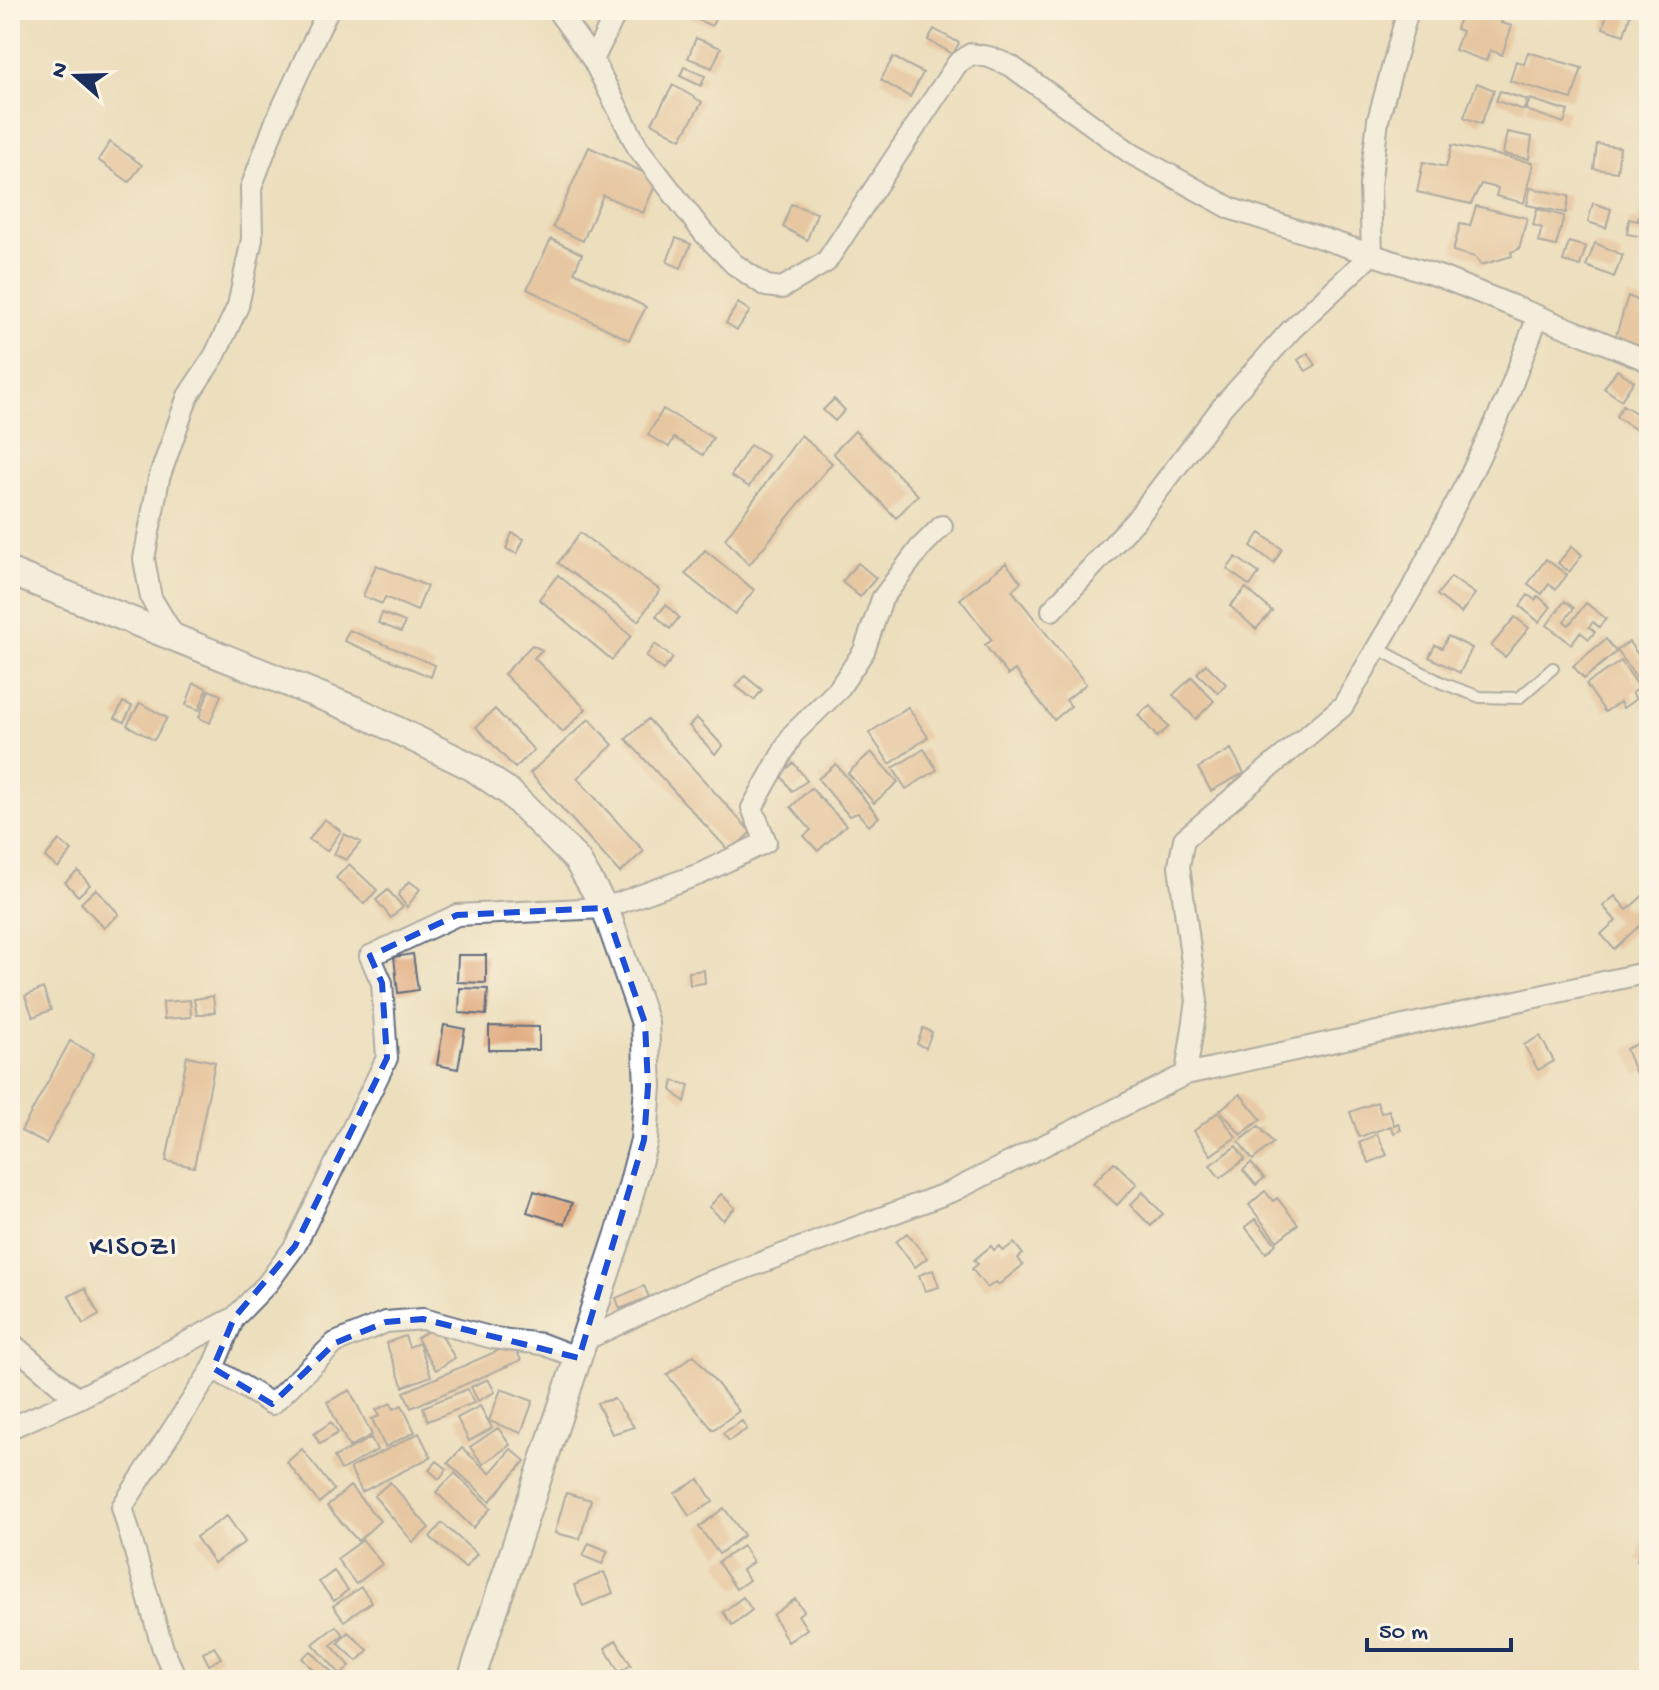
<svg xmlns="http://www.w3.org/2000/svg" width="1659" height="1690" font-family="'Gochi Hand',sans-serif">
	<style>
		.building { fill: #e1ac81 }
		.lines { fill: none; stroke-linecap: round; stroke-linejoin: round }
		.service-casing { stroke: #646d7f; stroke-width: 14 }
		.minor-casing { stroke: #646d7f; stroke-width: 24 }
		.tertiary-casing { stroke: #646d7f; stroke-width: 30 }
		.service { stroke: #fff; stroke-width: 10 }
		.minor { stroke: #fff; stroke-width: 20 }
		.tertiary { stroke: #fff; stroke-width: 26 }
		.marked { fill: none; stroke: #1d4ed8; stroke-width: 6; stroke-dasharray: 16 10; stroke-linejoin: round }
		.labels { text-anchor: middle; stroke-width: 6; stroke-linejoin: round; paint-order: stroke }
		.quarter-label { font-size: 28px; letter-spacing: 2px; fill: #1b2f5e; stroke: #fcf5e5 }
	</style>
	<rect width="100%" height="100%" fill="#fcf5e5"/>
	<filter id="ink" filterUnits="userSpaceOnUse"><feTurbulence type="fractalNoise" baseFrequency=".0125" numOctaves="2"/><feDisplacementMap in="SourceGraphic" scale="16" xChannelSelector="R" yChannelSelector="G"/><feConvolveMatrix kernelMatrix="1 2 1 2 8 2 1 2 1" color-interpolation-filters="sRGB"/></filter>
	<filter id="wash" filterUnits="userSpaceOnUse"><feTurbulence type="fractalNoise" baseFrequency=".006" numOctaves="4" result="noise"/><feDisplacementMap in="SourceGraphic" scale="32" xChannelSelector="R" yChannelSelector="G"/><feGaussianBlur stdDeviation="1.8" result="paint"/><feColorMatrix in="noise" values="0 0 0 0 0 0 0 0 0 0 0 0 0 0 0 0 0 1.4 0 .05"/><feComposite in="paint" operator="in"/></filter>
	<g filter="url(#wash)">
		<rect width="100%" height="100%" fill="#ecdfbd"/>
		<g id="blocks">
			<!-- building -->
			<path class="building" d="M675,10h44l-7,16z
				M1470,10l34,4 -3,9 11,3 -10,29 -12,-5 -4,11 -31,-11 7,-19 -6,-2 6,-17 6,2z
				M1608,10l22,5 -6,20 -21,-7z
				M934,29l25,14 -6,11 -25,-14z
				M696,38l25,10 -9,20 -24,-10z
				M1528,52l54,16 -10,31 -62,-18 6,-20 8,3z
				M893,57l30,16 -13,24 -29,-17z
				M684,67l21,9 -4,10 -21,-10z
				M1477,83l17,7 -13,34 -17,-7z
				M673,85l29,17 -21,37 -29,-16z
				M1500,91l27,9 -3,10 -28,-9z
				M1530,99l38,12 -4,12 -38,-13z
				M1507,132l25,5 -3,22 -26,-5z
				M110,142l32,23 -13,17 -31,-22z
				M1597,144l23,3 -3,25 -23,-3z
				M1452,145l81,18 -9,40 -28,-7 2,-8 -17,-4 -10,20 -54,-12 6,-30 23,5z
				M589,147l69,32 -15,34 -40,-18 -20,46 -30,-14z
				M1530,188l39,8 -3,17 -39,-8z
				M1642,199l7,1v38l-22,-4 2,-15 9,2z
				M1593,203l18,6 -5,19 -18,-6z
				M791,204l26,9 -10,27 -24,-13z
				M1476,206l51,12 -8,31 -8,3 1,4 -31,9 -6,-8 -22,-6 7,-27 10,2z
				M1537,209l27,7 -8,30 -18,-4 4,-14 -9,-3z
				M676,238l15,6 -10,24 -14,-6z
				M551,239l31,15 -8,18 72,35 -17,33 -102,-51z
				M1569,242l17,5 -6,19 -17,-5z
				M1595,243l28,12 -9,22 -28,-11z
				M1628,296l16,7 5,-5v59l-35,-15z
				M738,303l12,8 -13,19 -11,-7z
				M1308,353l8,12 -10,6 -8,-11z
				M1617,370l17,11 -13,19 -17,-12z
				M834,399l11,11 -10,11 -12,-11z
				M1623,405l26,16 -6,13 -27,-17z
				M663,409l50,29 -10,17 -29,-17 -5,9 -21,-12z
				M855,431l63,64 -22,23 -63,-65z
				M801,435l31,28 -83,102 -24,-26z
				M750,445l18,11 -19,31 -18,-11z
				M512,533l12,6 -7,15 -11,-5z
				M580,533l80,57 -22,31 -80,-58z
				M1260,533l22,16 -8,14 -23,-17z
				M1572,546l10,9 -13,17 -11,-9z
				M705,550l49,40 -19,24 -50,-40z
				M1236,557l23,16 -9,13 -23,-17z
				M1546,559l21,16 -11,14 -7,-5 -7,10 -14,-10z
				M858,563l18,15 -16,19 -18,-15z
				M1006,563l15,19 -9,8 74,94 -20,16 5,6 -17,14 -39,-50 -7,5 -23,-30 7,-5 -32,-41z
				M376,565l51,21 -10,25 -32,-14 -3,7 -19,-8z
				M558,575l73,61 -19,24 -73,-61z
				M1451,577l24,17 -14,19 -24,-18z
				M1246,588l26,23 -16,18 -26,-23z
				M1528,595l7,5 3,-4 13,11 -12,15 -19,-16z
				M1565,601l9,7 -10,13 5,4 17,-22 20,16 -7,8 -6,-5 -4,5 6,5 -6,7 -9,-7 -9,12 -24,-19z
				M666,605l13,12 -9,12 -14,-13z
				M382,613l23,9 -4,10 -23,-9z
				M1515,617l14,11 -24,29 -14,-11z
				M349,630l86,35 -4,12 -87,-36z
				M1448,636l24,12 -12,25 -31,-16 6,-12 7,3z
				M1606,639l10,13 -32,27 -11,-13z
				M1629,642l20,28v11l-7,5 -25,-36z
				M655,644l18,14 -10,12 -17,-14z
				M532,645l10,5 -8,8 52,51 -23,23 -59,-58z
				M1621,661l19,27 -8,5 4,6 -13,9 -3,-6 -15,10 -19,-28z
				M1206,664l20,20 -8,9 -21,-20z
				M745,676l17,14 -8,10 -18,-14z
				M1192,677l22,24 -18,18 -23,-24z
				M194,683l13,5 -8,22 -13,-5z
				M209,690l12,5 -11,28 -11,-5z
				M123,702l9,4 -8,16 -9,-4z
				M140,703l27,15 -13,22 -27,-15z
				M1150,705l19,22 -12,10 -19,-22z
				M908,707l20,30 -38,27 -21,-31z
				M495,709l39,41 -19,18 -39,-41z
				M697,718l26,28 -8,8 -26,-28z
				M589,719l24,26 -36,33 67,73 -24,22 -90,-100z
				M648,719l103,113 -21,20 -104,-113z
				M924,749l13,21 -31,19 -13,-21z
				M1231,749l13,24 -33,18 -13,-23z
				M871,752l27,30 -24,21 -26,-30z
				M794,763l13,18 -15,10 -12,-17z
				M836,764l43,53 -10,9 -11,-13 -9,3 -31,-37z
				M811,788l35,37 -28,26 -14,-15 7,-6 -20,-23z
				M324,819l17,12 -14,20 -18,-11z
				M344,834l17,8 -15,18 -12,-6z
				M59,840l13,11 -14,17 -13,-11z
				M349,864l28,26 -13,14 -28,-26z
				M78,871l12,14 -12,11 -13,-14z
				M409,881l11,8 -13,18 -9,-12z
				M96,889l23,25 -15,14 -23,-25z
				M388,890l15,17 -12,11 -15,-18z
				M1649,890v27l-35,32 -13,-15 15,-13 -13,-15 12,-10 12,14z
				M413,954l5,36 -20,3 -4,-36z
				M458,955h28v28l-29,-1z
				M704,970l1,13 -15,2 -1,-13z
				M43,988l8,22 -18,7 -8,-21z
				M460,988l28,1 -2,26 -27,-2z
				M213,996l2,16 -18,3 -3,-16z
				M190,1000l1,17 -27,2 -1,-17z
				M444,1025l21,4 -7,40 -21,-4z
				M489,1026l50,1v23h-50z
				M923,1028l9,4 -6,16 -9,-4z
				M1540,1036l14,25 -16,9 -14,-25z
				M1649,1039v30l-13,5 -10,-25z
				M70,1041l24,13 -48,90 -25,-13z
				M187,1056l28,6 -21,105 -28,-6z
				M673,1081l16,4 -4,17 -14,-12z
				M1240,1094l21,25 -20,16 -21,-25z
				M1377,1102l4,11 8,-3 5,15 4,-2 3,7 -7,3 -3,-7 -32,11 -9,-25z
				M1218,1112l18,25 -25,18 -17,-24z
				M1259,1126l14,17 -20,17 -14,-18z
				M1377,1134l10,21 -18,8 -10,-20z
				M1236,1146l9,13 -25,19 -10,-13z
				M1114,1162l23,22 -20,21 -24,-22z
				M1251,1163l13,15 -8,7 -13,-15z
				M534,1191l38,12 -7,21 -38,-12z
				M1265,1191l8,10 4,-3 21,26 -21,17 -28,-36z
				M1143,1192l20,22 -12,12 -21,-21z
				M721,1194l14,14 -12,12 -14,-13z
				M1255,1219l21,25 -10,9 -21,-26z
				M907,1233l20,25 -12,9 -19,-25z
				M1014,1243l9,11 -5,4 5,7 -25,20 -2,-3 -9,6 -15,-19 6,-5 -4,-4 17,-14 3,4 5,-4 4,5z
				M933,1270l6,17 -14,4 -6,-16z
				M644,1286l5,11 -29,12 -4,-11z
				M85,1288l14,27 -16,9 -14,-28z
				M436,1326l19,32 -19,12 -19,-32z
				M405,1336l4,11 10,-4 12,33 -28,11 -17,-44z
				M513,1344l8,16 -110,48 -7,-16z
				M694,1355l45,56 -26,19 -46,-55z
				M488,1379l7,13 -17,9 -7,-14z
				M468,1389l6,14 -46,18 -5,-14z
				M501,1389l32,12 -12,32 -32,-12z
				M350,1390l22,45 -23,12 -22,-45z
				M614,1399l20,28 -22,7 -15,-31z
				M391,1403l3,6 8,-4 13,27 -30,15 -13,-28 7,-3 -3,-6z
				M480,1406l12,22 -23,13 -12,-23z
				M742,1421l5,8 -18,12 -6,-8z
				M331,1422l7,11 -18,11 -6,-10z
				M498,1428l12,17 -27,19 -13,-17z
				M419,1433l12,24 -69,35 -12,-24z
				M371,1438l6,12 -36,20 -7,-13z
				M462,1448l28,25 21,-24 14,12 -35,40 -42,-38z
				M302,1449l32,41 -15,13 -32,-41z
				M437,1461l10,8 -8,10 -10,-9z
				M455,1473l36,35 -18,20 -37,-36z
				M699,1479l14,23 -24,14 -14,-23z
				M390,1482l39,46 -16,14 -39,-46z
				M350,1486l30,35 -22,20 -31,-35z
				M566,1493l25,7 -11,39 -25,-6z
				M724,1508l20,27 -25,19 -20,-27z
				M227,1516l18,26 -31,21 -18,-26z
				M442,1523l35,31 -12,14 -35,-31z
				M1644,1537l5,1v26l-12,-4z
				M363,1540l19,24 -26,20 -19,-25z
				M589,1543l19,8 -6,13 -19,-8z
				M743,1546l10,16 -11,8 7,10 -13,9 -18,-27z
				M334,1571l14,19 -14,11 -15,-19z
				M604,1572l9,21 -30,13 -9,-21z
				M361,1587l11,15 -28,19 -11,-15z
				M743,1597l9,13 -20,15 -9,-13z
				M795,1599l9,12 -6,4 9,14 -19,13 -15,-27z
				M336,1626l7,9 -12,10 19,21 -9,9 -28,-31z
				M348,1632l20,18 -11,11 -19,-18z
				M616,1640l15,25 -12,7 -14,-24z
				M214,1647l7,11 -12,7 -6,-12z
				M311,1651l28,29h-16l-21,-22z"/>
		</g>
	</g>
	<g filter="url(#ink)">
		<use href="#blocks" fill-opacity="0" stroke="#646d7f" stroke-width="2"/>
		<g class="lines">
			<defs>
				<path id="service" d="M1377,648l65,35 38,14 39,1 34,-30"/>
				<path id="minor" d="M557,10l36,50 45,88 65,84 31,32 32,22 16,2 44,-26 131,-198 14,-10 18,3 22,9 121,88 100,55 209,68 208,84
					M593,60l24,-50
					M1052,610l83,-89 88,-115 69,-77 80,-75 -2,-68 8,-66 30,-110
					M174,636l-23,-38 -7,-39 15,-81 29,-82 27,-41 23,-49 14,-67 -1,-51 25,-67 52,-111
					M1186,1074l11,-73 -18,-135 5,-27 159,-133 68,-116 60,-116 35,-74 32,-84
					M585,1340l113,-54 255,-95 233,-117 463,-102
					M10,1342l67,57
					M213,1368l59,36 63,-61 51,-21 37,-3 70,19 49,6 37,14
					M10,1428l67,-29 157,-81 34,-35 27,-37 92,-188 -5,-75 -12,-27 87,-41 148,-7 95,-34 66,-32 -14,-34 41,-74 45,-44 26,-39 18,-52 38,-51 22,-22
					M177,1680l-14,-31 -41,-142 91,-139 21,-50"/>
				<path id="tertiary" d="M10,572l348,139 114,56 37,25 68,68 28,48 40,115 3,63 -4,54 -23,88 -150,452"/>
			</defs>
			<!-- service casing -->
			<use href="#service" class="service-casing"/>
			<!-- minor casing -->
			<use href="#minor" class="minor-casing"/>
			<!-- tertiary casing -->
			<use href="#tertiary" class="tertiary-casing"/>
			<!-- service -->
			<use href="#service" class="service"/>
			<!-- minor -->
			<use href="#minor" class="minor"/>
			<!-- tertiary -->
			<use href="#tertiary" class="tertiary"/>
		</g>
	</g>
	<!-- marked area -->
	<path d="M0 0H1659V1690H0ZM605,908l40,115 3,63 -4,54 -65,218 -156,-39 -37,3 -51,21 -63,61 -59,-36 21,-50 61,-72 92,-188 -5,-75 -12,-27 87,-41z" fill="#ecdfbd" fill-opacity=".55" fill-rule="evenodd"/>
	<path class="marked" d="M605,908l40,115 3,63 -4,54 -65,218 -156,-39 -37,3 -51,21 -63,61 -59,-36 21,-50 61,-72 92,-188 -5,-75 -12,-27 87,-41z"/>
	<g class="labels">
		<!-- quarter labels -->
		<g class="quarter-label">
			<text x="134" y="1254">KISOZI</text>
		</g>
	</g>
	<!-- margin -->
	<rect width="1659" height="1690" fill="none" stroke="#fcf5e5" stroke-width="40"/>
	<!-- north arrow -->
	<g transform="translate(76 76) rotate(290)" stroke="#fcf5e5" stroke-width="6" paint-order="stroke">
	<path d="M0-6L14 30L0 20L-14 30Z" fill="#1b2f5e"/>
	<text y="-12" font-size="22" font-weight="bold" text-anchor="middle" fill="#1b2f5e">N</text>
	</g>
	<!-- scale -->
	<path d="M1367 1638v12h144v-12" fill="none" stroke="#1b2f5e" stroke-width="4"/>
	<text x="1379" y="1638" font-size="24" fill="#1b2f5e" stroke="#fcf5e5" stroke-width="6" paint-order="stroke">50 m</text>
</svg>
